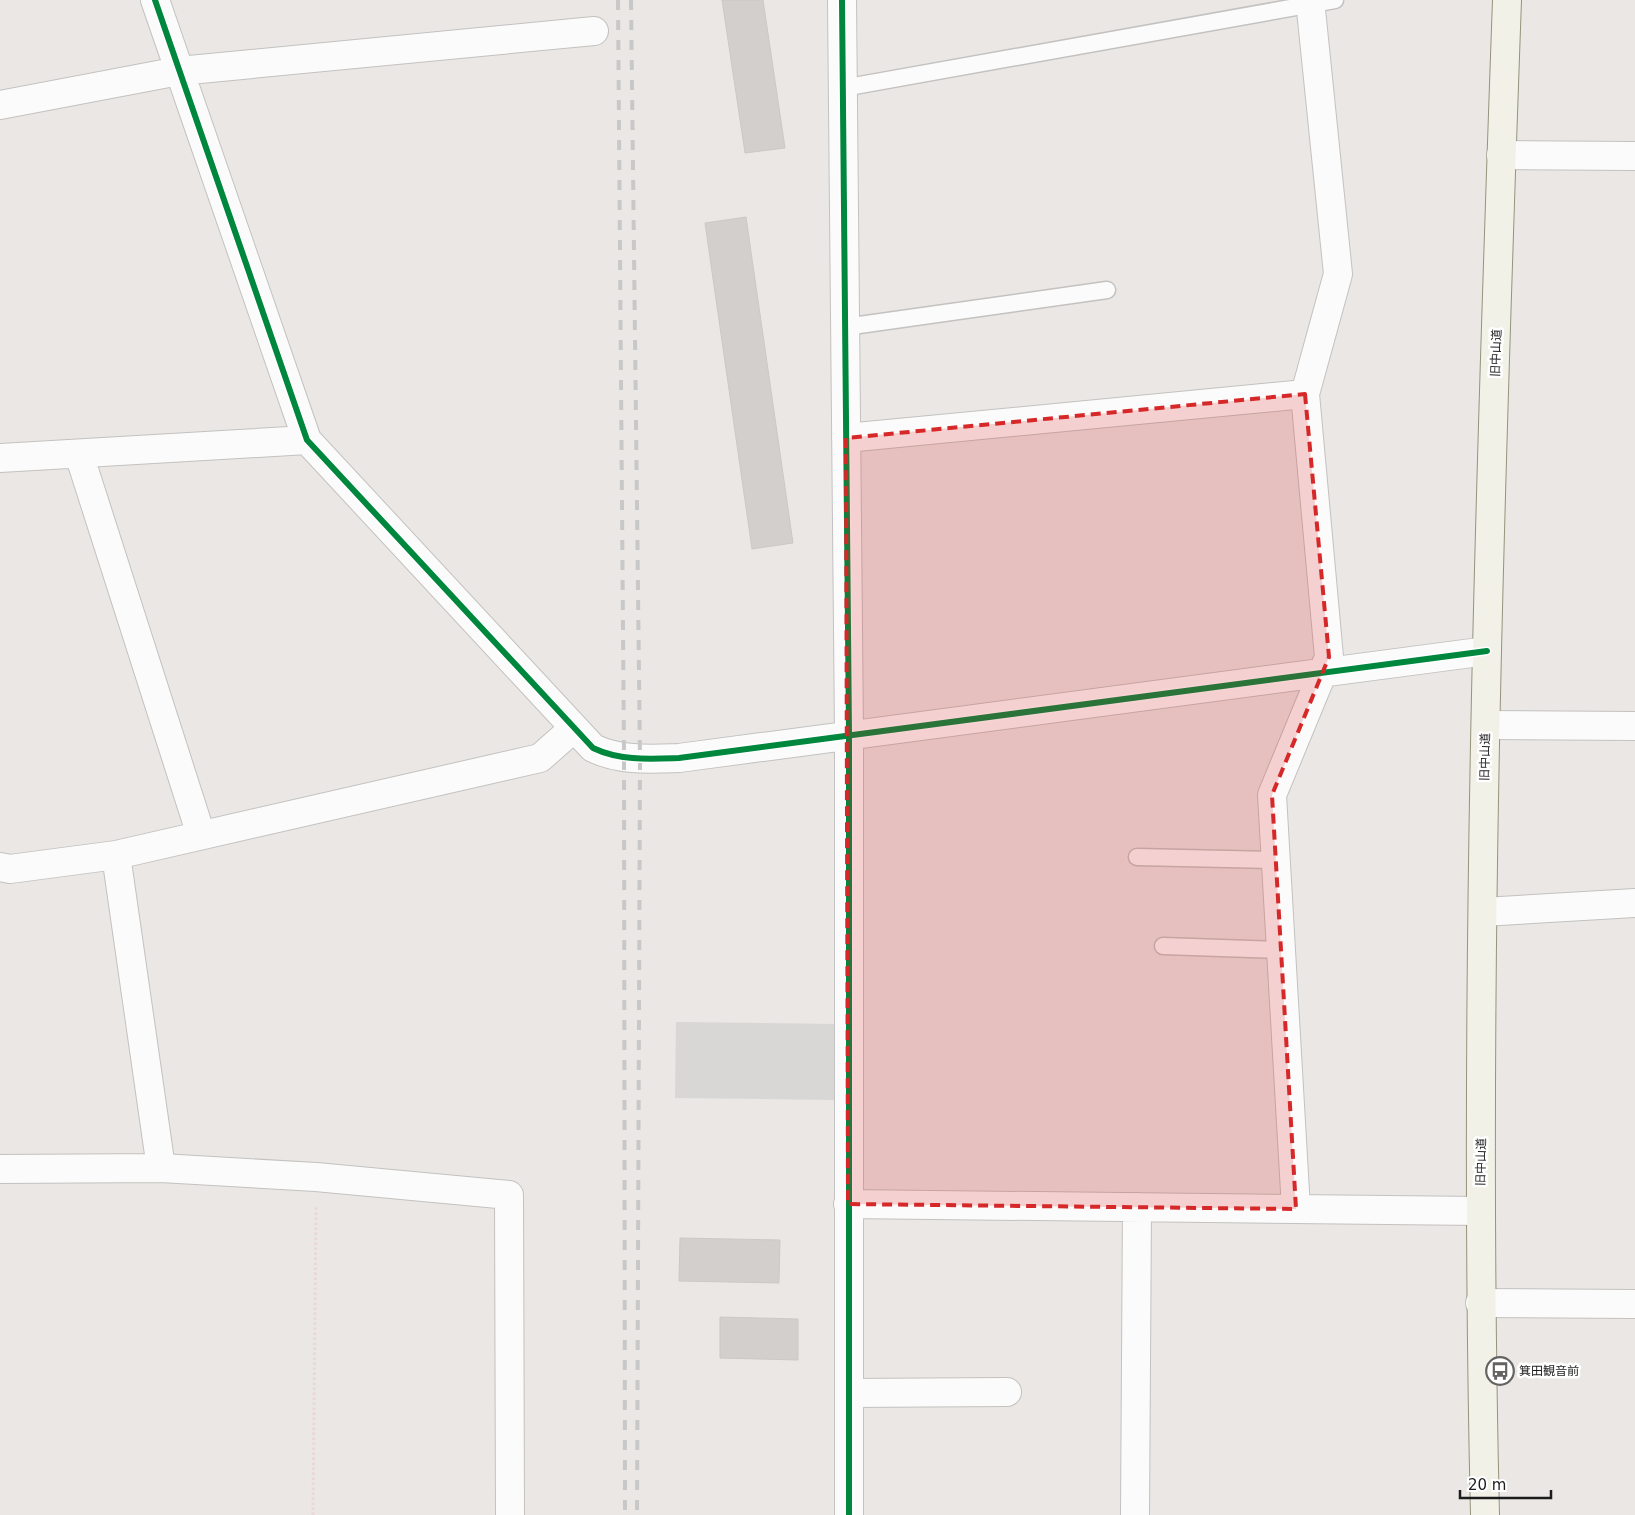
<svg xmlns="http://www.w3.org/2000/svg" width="1635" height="1515" font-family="'DejaVu Sans','Noto Sans JP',sans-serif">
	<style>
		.religious { fill: #d8d7d6 }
		.building { fill: #d3cfcd; stroke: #cdc8c5 }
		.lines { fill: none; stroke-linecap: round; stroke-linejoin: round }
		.service-casing { stroke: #c3c2c0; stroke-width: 19 }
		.minor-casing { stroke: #c3c2c0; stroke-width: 30 }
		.secondary-casing { stroke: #95937c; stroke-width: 30 }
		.path { stroke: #ead7d6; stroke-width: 3; stroke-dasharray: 2.5 2.5; stroke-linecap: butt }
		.service { stroke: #fcfbfb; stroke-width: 16 }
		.minor { stroke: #fcfbfb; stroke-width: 28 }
		.secondary { stroke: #f2f1e8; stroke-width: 28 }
		.rail { stroke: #c9c8c8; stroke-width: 4; stroke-dasharray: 10 10; stroke-linecap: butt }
		.cycleway-casing { stroke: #fff; stroke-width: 9 }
		.cycleway { stroke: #00873e; stroke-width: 6 }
		.marked { fill: #d62828; fill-opacity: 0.2; stroke: #d62828; stroke-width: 4; stroke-dasharray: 10 6; stroke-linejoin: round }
		.labels { text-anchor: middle; stroke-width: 5; stroke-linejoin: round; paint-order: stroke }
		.street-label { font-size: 12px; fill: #1c1c1c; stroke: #fff }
		.poi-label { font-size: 12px; fill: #1c1c1c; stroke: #fff; text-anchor: start }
	</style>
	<rect width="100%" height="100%" fill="#eae7e4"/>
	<!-- religious -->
	<path class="religious" d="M676,1022l159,2 -1,76 -159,-2z"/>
	<!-- building -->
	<path class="building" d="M722,0h41l22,148 -40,5z
		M746,217l47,326 -41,6 -47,-326z
		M680,1238l100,2 -1,43 -100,-2z
		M720,1317l78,2v41l-78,-2z"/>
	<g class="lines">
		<defs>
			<path id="service" d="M843,88l492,-88
				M845,327l262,-37
				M1137,857l139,3
				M1163,946l118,4"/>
			<path id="minor" d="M155,0l152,440 286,308c27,13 57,11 86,10l808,-107
				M842,0l7,734v781
				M0,105l179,-34 415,-40
				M1501,155l134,1
				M846,438l459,-44
				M79,454l122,381
				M0,458l307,-18
				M1486,725l149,1
				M116,855l45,313
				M0,867l10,2 106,-14 424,-97 34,-30
				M1483,912l152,-9
				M0,1169l161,-1 155,9 193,18 1,320
				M848,1204l633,7
				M1296,1209l-24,-414 57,-138 -24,-263 33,-120 -28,-274
				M1480,1303l155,1
				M849,1393l158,-1
				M1135,1515l2,-308"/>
			<path id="secondary" d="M1485,1515c-12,-505 4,-1011 22,-1515"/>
		</defs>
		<!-- service casing -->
		<use href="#service" class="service-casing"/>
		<!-- minor casing -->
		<use href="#minor" class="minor-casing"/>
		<!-- secondary casing -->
		<use href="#secondary" class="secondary-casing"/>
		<!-- path -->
		<path class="path" d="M313,1515l3,-310"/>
		<!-- service -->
		<use href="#service" class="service"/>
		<!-- minor -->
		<use href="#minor" class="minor"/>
		<!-- secondary -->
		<use href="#secondary" class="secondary"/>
		<!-- rail -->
		<path class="rail" d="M618,0l6,757 1,758
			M631,0l9,759 -3,756"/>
		<defs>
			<path id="cycleway" d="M155,0l152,440 286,308c27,13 57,11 86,10l808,-107
				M842,0l7,734v781"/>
		</defs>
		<!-- cycleway casing -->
		<use href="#cycleway" class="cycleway-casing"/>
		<!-- cycleway -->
		<use href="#cycleway" class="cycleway"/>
	</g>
	<!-- marked area -->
	<path class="marked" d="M1305,394l24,263 -57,138 24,414 -448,-5 -2,-766z"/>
	<!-- icons -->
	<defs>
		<symbol id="bus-ring" viewBox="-11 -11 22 22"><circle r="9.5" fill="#fff" stroke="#646362" stroke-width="1.5"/><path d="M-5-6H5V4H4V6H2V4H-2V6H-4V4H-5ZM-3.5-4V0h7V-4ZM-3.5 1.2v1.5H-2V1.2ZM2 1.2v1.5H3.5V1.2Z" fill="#646362"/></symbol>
	</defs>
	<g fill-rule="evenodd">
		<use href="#bus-ring" x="1484" y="1355" width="32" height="32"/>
	</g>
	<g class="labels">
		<!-- street labels -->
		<g class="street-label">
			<text transform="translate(1496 353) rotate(-88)" y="4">旧中山道</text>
			<text transform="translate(1485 757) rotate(-89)" y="4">旧中山道</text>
			<text transform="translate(1481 1162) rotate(-89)" y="4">旧中山道</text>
		</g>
		<!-- poi labels -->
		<g class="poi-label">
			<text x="1519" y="1375">箕田観音前</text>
		</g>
	</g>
	<!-- scale -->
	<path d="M1460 1490v8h91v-8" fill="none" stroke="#1c1c1c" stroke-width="2.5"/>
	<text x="1468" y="1490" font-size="15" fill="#1c1c1c" stroke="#ffffff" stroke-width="4" paint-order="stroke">20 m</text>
</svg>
